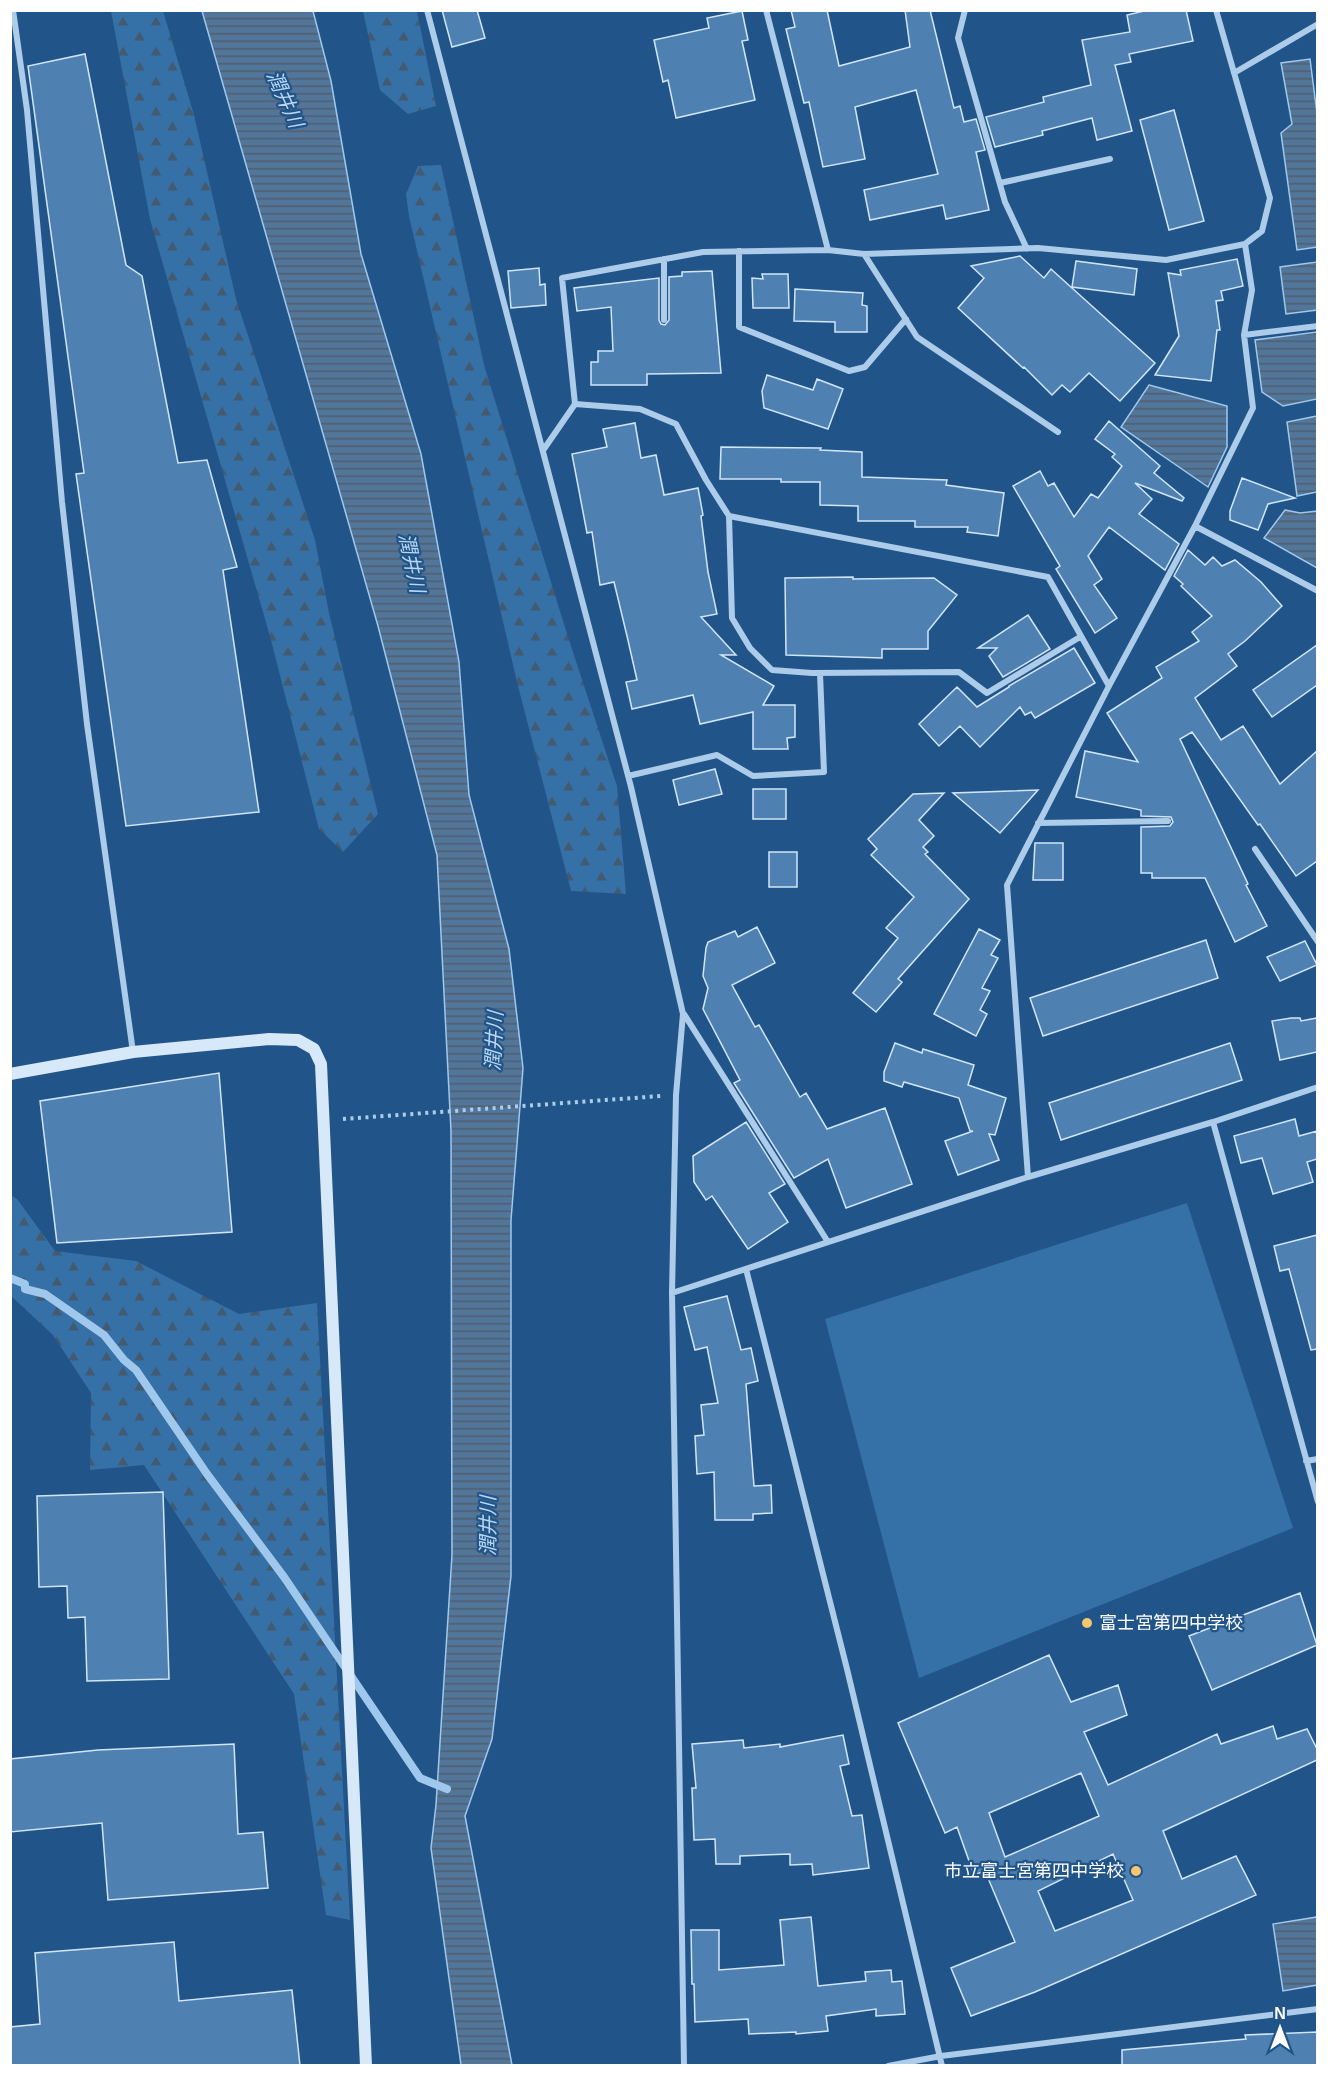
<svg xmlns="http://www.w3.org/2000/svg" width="1328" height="2076" font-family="Arial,'Noto Sans JP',sans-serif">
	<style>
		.grass { fill: #3570a6 }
		.forest { fill: url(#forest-firs) }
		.water { fill: url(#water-rules); stroke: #a0c8ec; stroke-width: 1.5 }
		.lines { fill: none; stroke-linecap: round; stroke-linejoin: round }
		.stream { stroke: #a0c8ec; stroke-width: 8 }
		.building { fill: #4e81b2; stroke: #d1e5f8; stroke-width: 1.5; fill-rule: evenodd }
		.path { stroke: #acccea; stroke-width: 4; stroke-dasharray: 3 4.5; stroke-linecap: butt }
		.street { stroke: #acccea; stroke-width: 6 }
		.secondary { stroke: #d7e8f8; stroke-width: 12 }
		.poi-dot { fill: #f7c66d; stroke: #215589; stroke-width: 2 }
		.labels { text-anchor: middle; stroke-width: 4.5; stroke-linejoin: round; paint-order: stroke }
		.poi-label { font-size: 18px; fill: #fff; stroke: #215589; text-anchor: start }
		.water-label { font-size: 20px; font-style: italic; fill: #b8d6f2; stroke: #215589 }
	</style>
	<defs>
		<pattern id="forest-firs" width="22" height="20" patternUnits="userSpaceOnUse" patternTransform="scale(1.5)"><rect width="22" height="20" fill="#3570a6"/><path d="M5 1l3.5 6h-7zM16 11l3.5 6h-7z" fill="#435a70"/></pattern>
		<pattern id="water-rules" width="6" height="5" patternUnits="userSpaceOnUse" patternTransform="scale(1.5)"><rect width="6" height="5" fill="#52759a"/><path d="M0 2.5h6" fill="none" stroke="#4f5e6f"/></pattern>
	</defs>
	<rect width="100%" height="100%" fill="#215589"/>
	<!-- grass -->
	<path class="grass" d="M1187,1203l106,325 -374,150 -94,-359z"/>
	<!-- forest -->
	<path class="forest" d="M111,11h52l31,104 42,184 79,241 14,73 49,201 -35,38 -24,-23 -48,-189 -121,-421z
		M363,11h54l19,95 -28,8 -28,-24z
		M441,165l43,200 84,272 49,149 9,108 -55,-3 -54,-209 -108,-466 -3,-22 12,-28z
		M10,1195l7,4 38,52 81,10 103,53 78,-11 33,617 -24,-5 -32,-221 -150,-229 -54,5 1,-77 -38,-58 -42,-39z"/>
	<!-- water -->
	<path class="water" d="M202,11h111l18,70 30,173 60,200 38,208 10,133 40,154 14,119 -12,152v356l-19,163 -27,77 47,249h-51l-30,-217 5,-43 16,-250 -1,-424 -14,-276 -59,-229z
		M1310,59l8,62 -1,126 -20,3 -16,-117 11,-9 -11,-61z
		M1317,262v48l-31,4 -6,-47z
		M1317,332v67l-34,7 -21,-14 -7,-52z
		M1149,385l78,21v41l-19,40 -87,-60z
		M1317,416v76l-20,4 -10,-74z
		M1285,510l15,3 17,-2v57l-53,-30z
		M1317,1917v68l-34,6 -10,-67z"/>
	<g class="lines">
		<!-- stream -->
		<path class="stream" d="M10,1278l15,6v5l20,5 59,41 20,25 12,10 71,104 77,103 136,201 27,11"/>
	</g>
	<!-- building -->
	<path class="building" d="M442,10h35l8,28 -33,9z
		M791,10h36l12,56 71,-19 -5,-37h25l24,98 6,-2 4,16 12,-3 9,31 -9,2 13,58 -43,9 -3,-14 -73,15 -6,-30 74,-16 -22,-84 -61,17 10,52 -42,8 -14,-65 -5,1 -18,-74 9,-2z
		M1148,10h38l7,31 -64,13 2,8 -16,3 17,66 -35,9 -5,-22 -50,13 1,4 -48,12 -9,-30 58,-15 -1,-5 48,-12 -9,-45 48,-8 -3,-17z
		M742,11l6,29 -6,1 13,59 -79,18 -8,-38 -5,2 -9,-42 55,-12 -2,-10z
		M85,54l41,211 16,11 36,187 29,-3 30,107 -14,3 36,242 -133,14 -50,-352 8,-1 -56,-407z
		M1174,110l30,111 -35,9 -29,-110z
		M1020,256l24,22 7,-9 104,94 -35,38 -31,-28 -19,19 -8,-7 -10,10 -28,-28 -1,1 -65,-60 26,-30 -13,-12z
		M1237,259l6,27 -22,5 2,9 -7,1 4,29h-3l-6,51 -56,-6 24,-39 -11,-63 13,2 -1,-5z
		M1076,261l61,8 -3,26 -62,-8z
		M539,268l1,17 5,-1 1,21 -35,3 -3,-37z
		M712,271l9,102 -74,1v11h-56v-23h7v-11h15l-2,-44 -34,4 -3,-23 85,-10v42l2,4 4,1 4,-5v-43l13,-1v-4z
		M762,274h26l1,34h-36l-1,-30 11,1z
		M795,289l68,4 -1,12 5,1v26h-32v-10l-41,-1z
		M767,375l46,15 4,-11 26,10 -15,40 -64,-21 -2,-17z
		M1109,421l51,45 -6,7 30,25 -2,3 -47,-18 17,16 -13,15 40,30 -14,26 -56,-43 -21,29 14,23 -8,6 23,33 -22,15 -39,-64 4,-3 -47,-80 27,-15 8,15 6,-3 20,34 17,-23 7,4 24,-32 -10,-9 3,-3 -20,-15z
		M635,423l6,35 15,-3 8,40 34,-7 5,27 -2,1 7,56 9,42 -16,3 35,38h-15l53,31 -11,19h32v32l-8,1 1,11h-35v-37l-53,12 -7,-29 -61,14 -6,-27 11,-2 -10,-44 -13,-54 -14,3 -8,-53 -5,1 -15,-79 35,-7 -4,-18z
		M721,447l100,1 -1,2 42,2v25l85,3 -1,5 58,8 -6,43 -31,-4 1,-5h-53v-6h-57v-15l-38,-1v-23h-39v-3h-61z
		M1242,478l53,20 -27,6 -10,26 -28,-10v-9z
		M1188,550l17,15 8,-8 9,9 13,-6 26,22 21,24 -37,35 -17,13 9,12 -42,32 26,42 22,-14 37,58 37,-33v110l-21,15 -36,-52 -2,1 -66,-93 -12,7 68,145 -2,1 21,41 -32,16 -30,-64h-53v-5h-11v-46l29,-1 3,-4 -2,-5 -30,-1v-6l-65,-13 9,-46 53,11 -31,-49 55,-35 -6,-11 43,-26 -7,-9 20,-16 -31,-30 2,-2 -9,-8z
		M853,577v2l81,-1 23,17 -29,36v18h-46v9l-96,-3 -1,-77z
		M1028,615l22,34 -47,28 -14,-21 8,-8h-19z
		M1317,645v40l-45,32 -19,-27z
		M1074,648l21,35 -60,35 -4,-6 -6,3 -5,-8 -40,40 -20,-21 -21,20 -20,-22 38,-37 20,20 32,-20v-1z
		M715,769l7,25 -43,11 -6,-25z
		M753,789h33v30h-33z
		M1038,790l-38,43 -47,-40z
		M944,793l-25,27 15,16 -11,11 5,5 -3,2 44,45 -71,80 4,3 -26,30 -23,-19 45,-55 -12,-10 28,-31 -43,-42 6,-6 -9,-10 45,-45z
		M1035,843h28v37h-30z
		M769,852h28v35h-28z
		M757,927l18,36 -43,22 23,42 4,-2 41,72 6,-4 21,36 58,-21 27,76 -66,24 -18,-49 -34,19 -60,-95 6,-3 -37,-71 5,-21 -5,-12 3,-28 2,-6 27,-11 3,6z
		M979,929l21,11 -9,15 7,3 -16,30 8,3 -10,19 7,4 -11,22 -42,-22z
		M1206,940l12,38 -175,58 -13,-38z
		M1305,941l12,24 -37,16 -13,-24z
		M1291,1018h9l1,3 16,-3v34l-37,8 -8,-39z
		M895,1043l27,10 1,-4 51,16 -6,20 38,13 -11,37 -6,-1 10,26 -41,15 -13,-34 28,-10h-3l-11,-33 -55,-16 -2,5 -18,-6v-9z
		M1230,1043l12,37 -181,60 -12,-37z
		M219,1073l13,159 -175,11 -17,-142z
		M1295,1119l4,17 18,-5v28l-10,3 6,20 -40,12 -11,-36 -21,5 -7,-27z
		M746,1122l39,62 -16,9 19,29 -40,27 -36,-53 -6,4 -12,-18 -1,-26z
		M1317,1235v114l-6,1 -22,-81 -9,2 -6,-25z
		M727,1296l14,54 10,-2 7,33 -12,3 8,102 17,-1 1,28 -19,1v6h-38l-1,-48 -17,2 -2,-38 9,-1 -3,-30 17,-2 -11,-56 -12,3 -11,-43z
		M163,1492l6,187 -82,2 -2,-64 -17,1 -1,-32 -28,1 -2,-91z
		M1300,1593l17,52 -105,45 -23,-54z
		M1049,1655l22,47 47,-17 9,30 -43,17 24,53 109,-51 4,10 52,-18 4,13 30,-10 10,20v11l-154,71 19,48 54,-23 20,39 -221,97 -64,24 -20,-48 64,-26 -30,-71 -11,4 -17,-48 -12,6 -47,-110zM1081,1773l18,43 -94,41 -16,-44zM1113,1854l20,46 -78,31 -17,-40z
		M843,1735l6,29 -9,2 12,50 10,-1 7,53 -56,7 -1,-11 -22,1v-11l-50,2v8h-24l-1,-25 -21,1 -2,-52h4l-4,-44 51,-4 1,8 36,-4v3z
		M234,1744l4,90 25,-2 5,56 -160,12 -6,-77 -92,9v-73l88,-9z
		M811,1917l7,69 48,-5 -1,-9 26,-2 1,12 10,-1 3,33 -29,2v-7l-50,7 2,15 -32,3v-2l-47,2 -1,-15 -53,3 -1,-38h-2l-1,-54h28v40l65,-5 -4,-45z
		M174,1942l5,59 113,-11 8,76h-290v-39l30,-3 -5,-71z
		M1317,2032v34h-195v-16l124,-11 -1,-4z"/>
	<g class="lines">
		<!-- path -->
		<path class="path" d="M343,1119l318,-23"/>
		<!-- street -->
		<path class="street" d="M13,10l14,100 35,392 25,222 46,328
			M427,10l204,777 52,227 -7,81 -4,198 12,773
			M766,10l62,240
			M965,10l-7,28 47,164 22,47
			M1234,73l84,-49
			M1000,183l110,-24
			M1245,244l7,46 -8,45 74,-9
			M739,251v76l110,44 16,-4 41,-48
			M864,254l53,83 141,95
			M664,259v61
			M575,404l-13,-126 141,-26 125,-2 36,4 174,-6 128,12 79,-16 17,-13 8,-33 -54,-188
			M544,449l31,-45 65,5 36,15 30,56 23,36 3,102 18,30 22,22 40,3 147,-1 28,21 93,-56
			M729,516l319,61 61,109
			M1195,526l123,65
			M628,776l89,-21 36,21 71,-4 -4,-99
			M1038,823l130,-2
			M1255,849l63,93
			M684,1014l144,228
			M1213,1122l105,380
			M1028,1177l-21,-292 102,-199 86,-160 58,-118 -9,-73
			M746,1269l101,400 95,397
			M672,1293l356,-116 185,-55 105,-35
			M1306,1461l12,-2
			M888,2066l53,-10 377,-47"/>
		<!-- secondary -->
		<path class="secondary" d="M10,1074l123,-22 136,-13 29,1 16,9 7,15 45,1002"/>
	</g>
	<!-- markers -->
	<g class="poi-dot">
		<circle cx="1087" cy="1623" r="6"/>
		<circle cx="1136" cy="1871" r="6"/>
	</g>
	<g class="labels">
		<!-- poi labels -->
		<g class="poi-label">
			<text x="1099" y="1629">富士宮第四中学校</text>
			<text x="1124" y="1877" text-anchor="end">市立富士宮第四中学校</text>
		</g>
		<!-- water labels -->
		<g class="water-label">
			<text transform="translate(285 99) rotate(66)" y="7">潤井川</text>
			<text transform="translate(412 563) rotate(78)" y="7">潤井川</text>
			<text transform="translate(494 1041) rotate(-87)" y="7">潤井川</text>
			<text transform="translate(488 1526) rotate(-90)" y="7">潤井川</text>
		</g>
	</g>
	<!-- border -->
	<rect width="1328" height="2076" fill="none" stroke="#ffffff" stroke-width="24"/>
	<!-- north arrow -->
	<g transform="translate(1280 2028)" stroke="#215589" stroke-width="4.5" paint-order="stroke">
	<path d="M0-4.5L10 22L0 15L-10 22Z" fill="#ffffff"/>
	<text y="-9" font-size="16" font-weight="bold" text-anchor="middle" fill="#ffffff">N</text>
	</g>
</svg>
